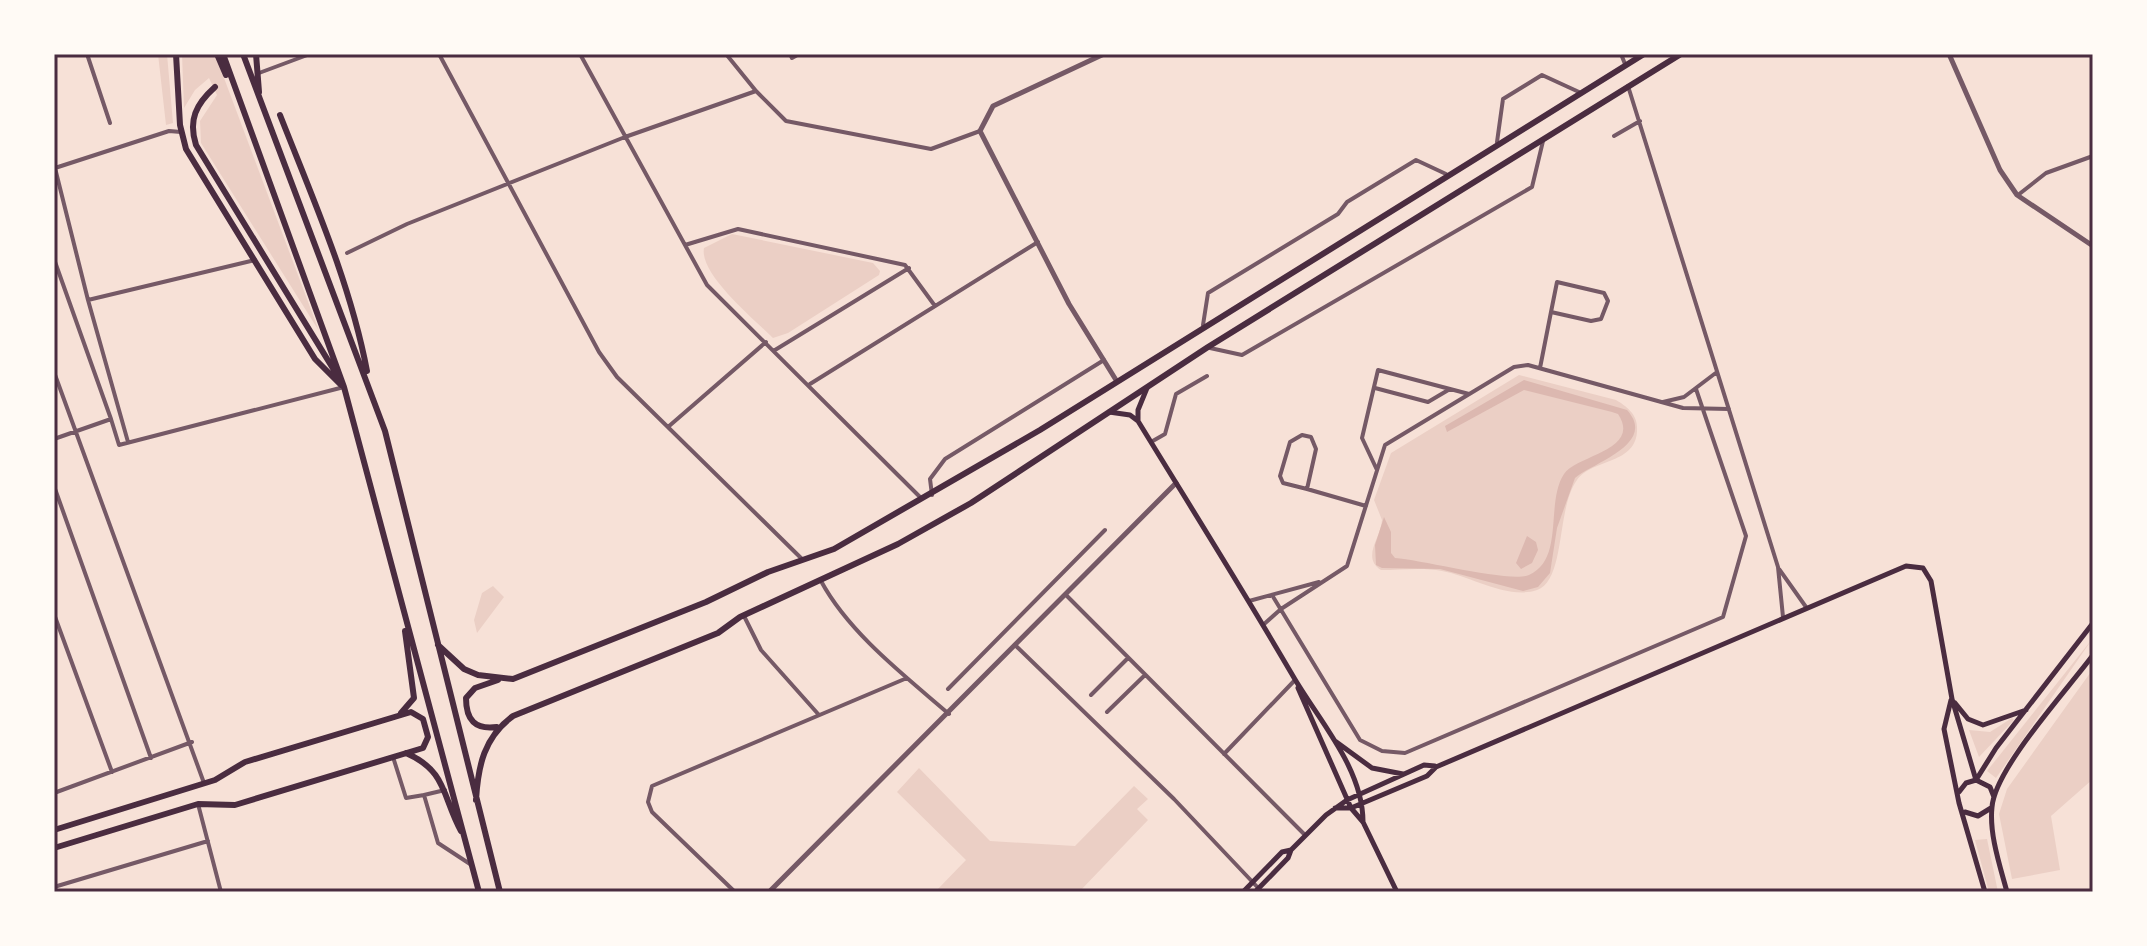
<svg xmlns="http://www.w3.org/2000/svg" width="2147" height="946" font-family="Roboto,sans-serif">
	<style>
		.green { fill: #ebcfc5 }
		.water { fill: #dcb8b0 }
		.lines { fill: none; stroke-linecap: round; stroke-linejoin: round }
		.minor { stroke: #755966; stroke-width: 4 }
		.tertiary { stroke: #755966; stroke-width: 5 }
		.secondary { stroke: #4a2c40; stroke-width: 5 }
		.primary { stroke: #4a2c40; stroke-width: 6 }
		.neatline { fill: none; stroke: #4a2c40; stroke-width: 3 }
	</style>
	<rect width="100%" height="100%" fill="#f7e1d7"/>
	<!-- green -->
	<path class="green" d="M158,54h9l6,69 -7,2z
		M182,54h33l104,277 -118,-188 -1,-22 17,-26 -8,-17 -14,12 -11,18z
		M732,234l141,29 7,8 -1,4 -91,58 -15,5c-18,-18 -74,-64 -69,-90z
		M1519,375l97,25c10,6 21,14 21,27 2,38 -44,31 -60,53 -21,28 -11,100 -40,110 -29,10 -67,-14 -95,-19 -19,-4 -41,-1 -61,-1 -20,-13 0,-32 1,-50l-8,-20 17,-47z
		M493,586l11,11 -27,36 -3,-13 8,-27z
		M2093,638l-97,140 -9,-7z
		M2093,669v110l-42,37 9,54 -48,9 -13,-65 8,-25z
		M2012,718l2,2 -35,37 -10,-27 21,2z
		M919,768l71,73 85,5 59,-60 14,13 -11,10 11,11 -69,72h-144l31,-32 -69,-68z
		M1987,839l11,53h-9l-14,-52z"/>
	<!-- water -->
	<path class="water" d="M1524,380l103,30c31,34 -35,53 -52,68l-18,50 -7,45 -12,14 -15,4 -83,-22 -58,-1 -6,-3 -1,-20 9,-28 7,15v21l4,5c28,2 116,25 134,17 36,-16 16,-72 35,-101 13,-19 78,-24 54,-60l-6,-2 -88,-22 -77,42 -2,-6z
		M1527,536l9,6 2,8 -6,13 -11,6 -5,-6z"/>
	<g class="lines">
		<!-- minor -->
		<path class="minor" d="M87,54l23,69
			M439,54l160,298 18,25 186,183
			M580,54l127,231 214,213
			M726,54l30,37
			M790,54l2,4 7,-4
			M1621,54l4,10
			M259,73l51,-19
			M1628,86l150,481 5,50
			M1614,136l26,-15
			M1497,142l6,-43 39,-24 37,17
			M54,165l1,3 114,-37 12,1
			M55,168l33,132 167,-40
			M2018,195l28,-22 47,-17
			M685,245l53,-16 167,36 30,41
			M347,253l60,-29 218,-87 131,-46 30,30 145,28 49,-18
			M54,259l57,160
			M88,300l40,142
			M1203,325l5,-32 130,-79 9,-12 69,-42 30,14
			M1210,348l32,7 290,-168 11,-46
			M775,350l134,-82
			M1540,368l11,-56 40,9 10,-2 7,-18 -4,-8 -47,-11 -6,30
			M54,372l150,411
			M810,384l228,-142
			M1375,388l53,14 22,-13
			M1663,402l21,-5 33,-25
			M668,427l98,-85
			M54,439l57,-20 8,26 225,-58
			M1151,442l14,-8 11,-40 31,-18
			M1377,470l-15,-32 16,-68 91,24
			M54,486l97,272
			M1307,489l-24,-6 -3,-7 10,-34 12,-7 9,2 5,12 -9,40 59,17
			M932,495l-2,-16 15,-20 159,-99
			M1779,569l27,38
			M821,581c28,52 84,95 128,133
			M1066,595l239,240
			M1272,595l88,145 22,11 23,2 318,-136 23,-81 -50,-147
			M1249,601l70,-19
			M54,614l58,158
			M744,616l17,34 58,65
			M1263,625l18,-16 66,-43 38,-121 129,-78 14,-2 155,43 46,1
			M1015,645l159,154 88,93
			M948,689l157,-159
			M1091,695l37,-37
			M1107,712l38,-37
			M1224,754l71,-74
			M393,757l13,41 18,-3 14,48 32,21
			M54,793l138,-51
			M424,795l21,-5
			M198,804l23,88
			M54,887l154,-46
			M735,892l-83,-80 -4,-10 4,-16 255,-108"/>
		<!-- tertiary -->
		<path class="tertiary" d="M1104,54l-111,52 -13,25 89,173 47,76
			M1949,54l51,116 17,25 76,51
			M769,892l407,-409"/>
		<!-- secondary -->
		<path class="secondary" d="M1109,412l21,3 8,6c52,85 105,169 155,255 26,45 70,92 70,146
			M1138,420v-10l9,-22
			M1298,688l53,120 12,14 34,70
			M1951,700l-7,29 15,74 26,89
			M1955,703l13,16 15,6 43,-15
			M1335,741l37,27 31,6
			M1976,780l14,7 4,10
			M1959,792l7,-9 10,-3 20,-32 97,-125
			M1335,808h16l76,-32 9,-9 470,-201 17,2 8,13 21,118 24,81
			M1965,812l13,4 13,-8
			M1243,892l39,-40 9,-2
			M1255,892l33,-34 3,-8 35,-35 21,-15 77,-35 11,1
			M2007,892c-7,-26 -18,-58 -15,-85 3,-39 76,-118 101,-152"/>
		<!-- primary -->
		<path class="primary" d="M176,54l4,71 6,24 129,210 26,26
			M217,54l9,21
			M223,54l121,333 135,505
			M243,54l142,377 115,461
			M256,54l3,38
			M215,87c-19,17 -27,33 -19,58l141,230
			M280,115c33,84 70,167 87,256
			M438,645l26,24 14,6 35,4 193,-77 62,-30 66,-23 206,-119 604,-376
			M401,713l13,-15 -9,-67
			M497,727c-22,3 -31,-7 -31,-29l9,-10 23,-8
			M406,753c41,18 36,43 55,78
			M476,800c2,-34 8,-63 37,-84l205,-83 22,-16 158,-73 73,-41 237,-156 473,-293
			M54,830l161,-50 30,-18 166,-50 12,7 5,18 -5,11 -188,57 -37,-1 -144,44"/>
	</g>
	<!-- border -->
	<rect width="2147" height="946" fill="none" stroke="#fffaf5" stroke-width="112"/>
	<rect x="56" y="56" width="2035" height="834" class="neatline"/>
</svg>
